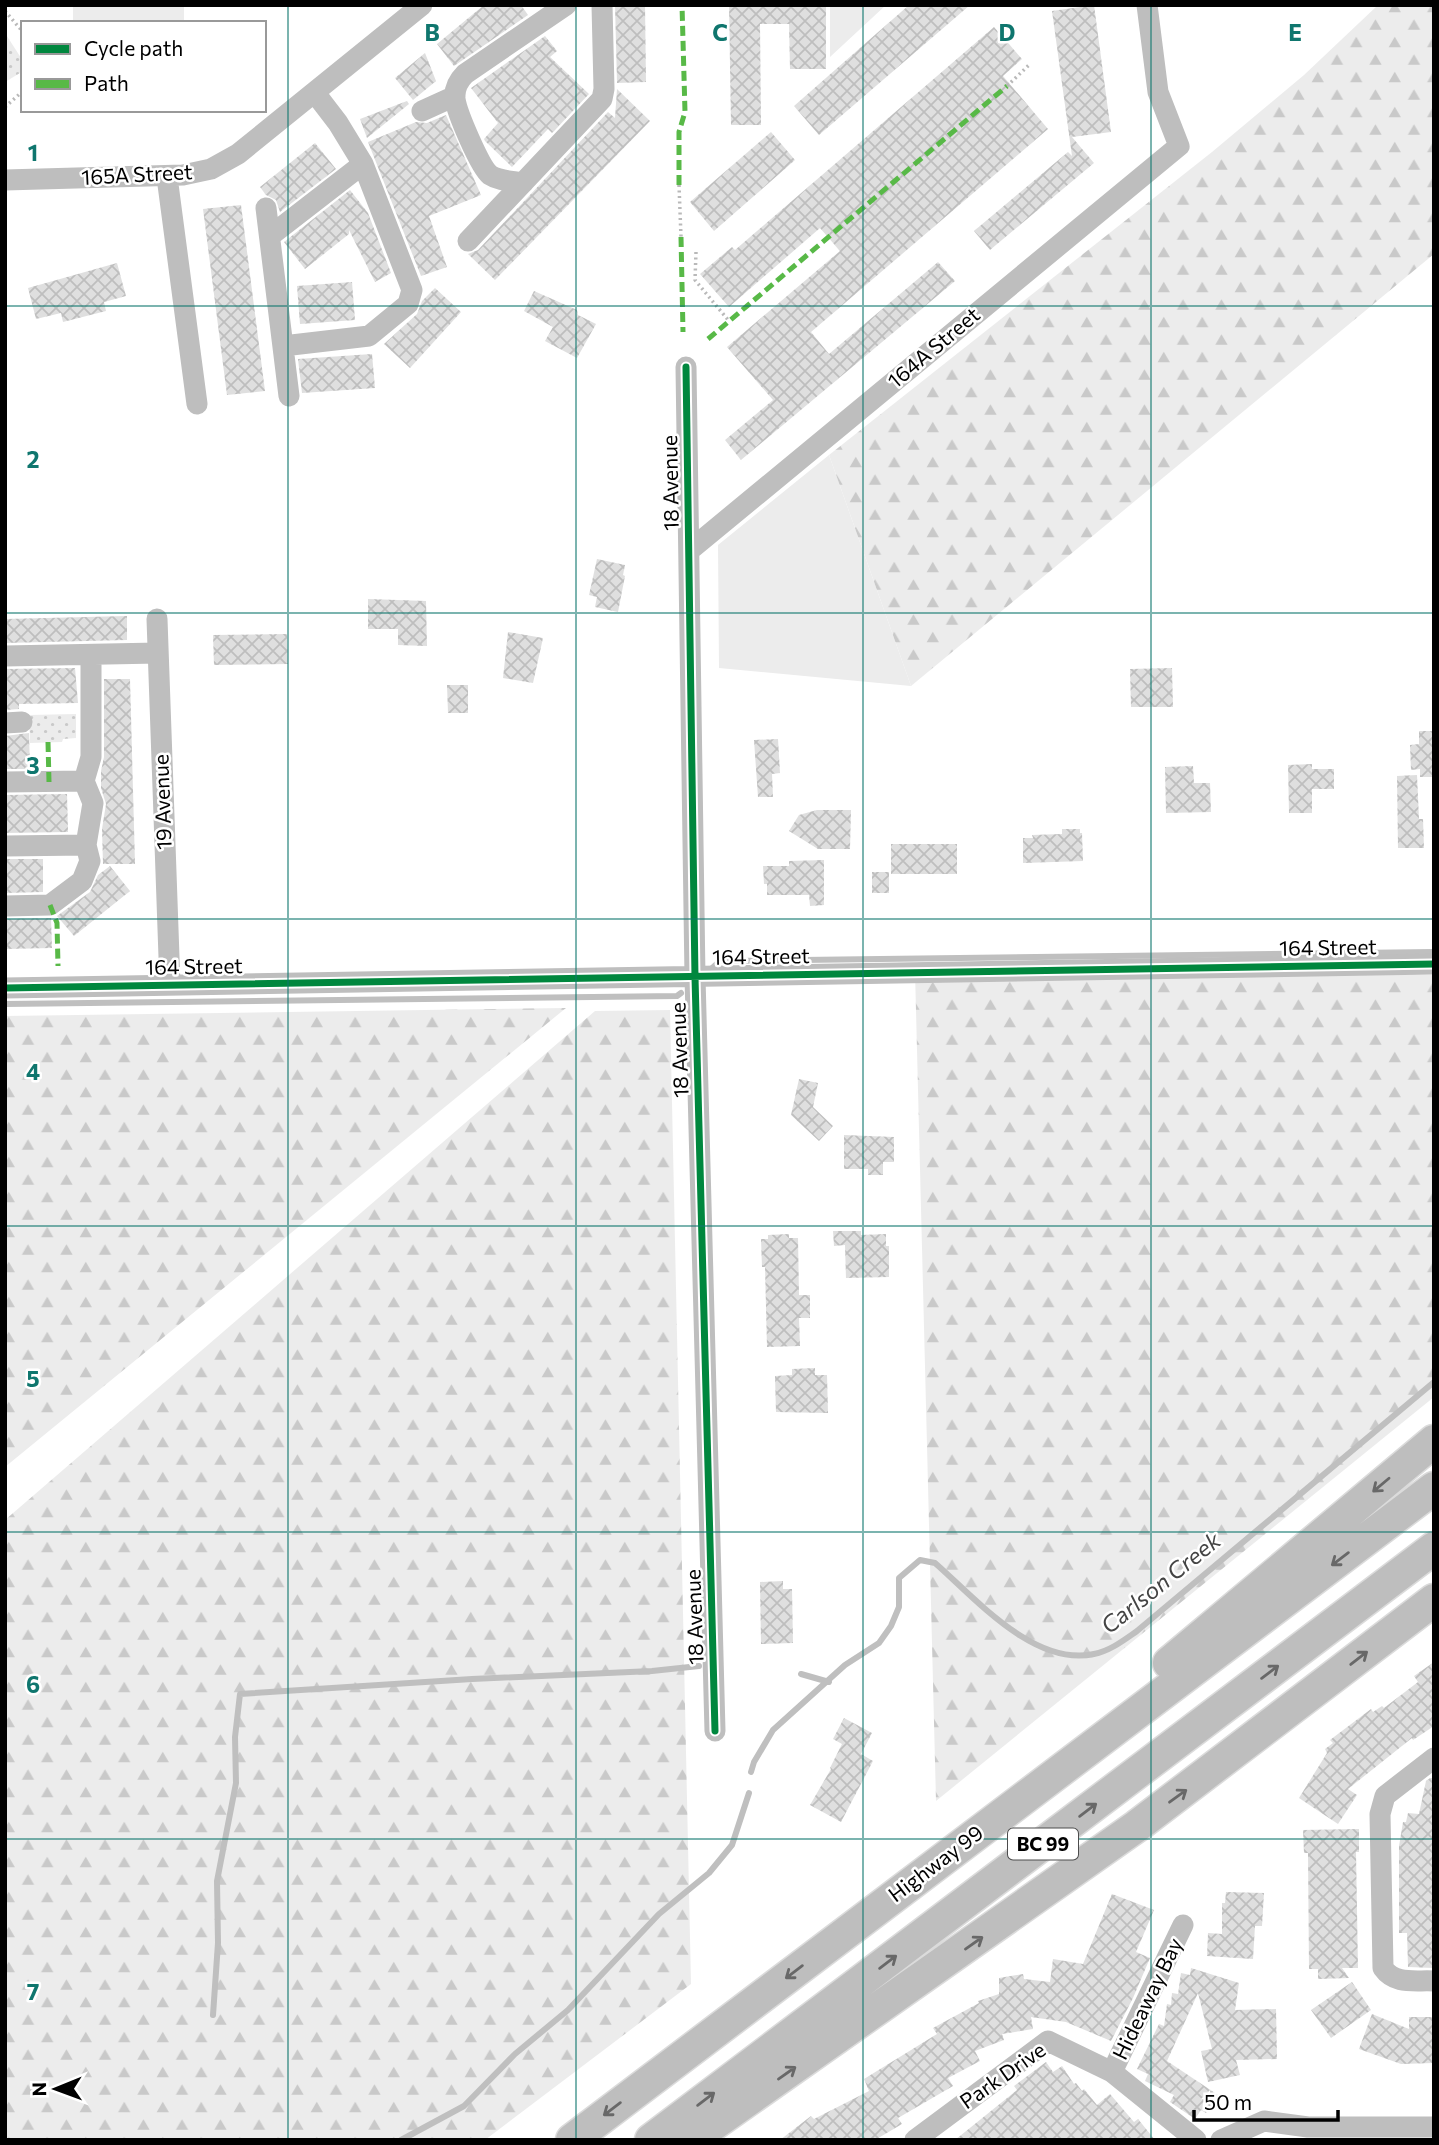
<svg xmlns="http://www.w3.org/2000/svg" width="1439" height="2145" font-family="Commissioner,sans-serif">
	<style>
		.grass { fill: #ececec }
		.forest { fill: url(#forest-firs) }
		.park { fill: url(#park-dots) }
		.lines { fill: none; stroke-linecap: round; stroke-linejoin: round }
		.stream { stroke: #bfbfbf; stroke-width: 6 }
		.building { fill: url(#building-cross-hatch) }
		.highway-casing { stroke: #dbdbdb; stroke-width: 35 }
		.path { stroke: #b9b9b9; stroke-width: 3.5; stroke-dasharray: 2 3.5; stroke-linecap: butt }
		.minor { stroke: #bebebe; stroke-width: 21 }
		.highway { stroke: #bebebe; stroke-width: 32 }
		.quiet { stroke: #58b947; stroke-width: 5; stroke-dasharray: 10 5; stroke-linecap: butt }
		.cycleway-casing { stroke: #fff; stroke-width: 11 }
		.cycleway { stroke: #00873e; stroke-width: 7 }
		.oneway { stroke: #686868 }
		.grid { fill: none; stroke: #0f766e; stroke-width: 2; stroke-opacity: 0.55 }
		.labels { text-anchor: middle; stroke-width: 5; stroke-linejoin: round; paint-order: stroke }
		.shield { fill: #fff; stroke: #4c4c4c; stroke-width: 2 }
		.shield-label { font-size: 19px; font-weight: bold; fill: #000 }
		.street-label { font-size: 21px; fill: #000; stroke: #fff }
		.water-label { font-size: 23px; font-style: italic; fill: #444; stroke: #fff }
		.grid-label { font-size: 23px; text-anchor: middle; font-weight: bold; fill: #0f766e; stroke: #fff; stroke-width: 5; stroke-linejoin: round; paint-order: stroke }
	</style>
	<defs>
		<pattern id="forest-firs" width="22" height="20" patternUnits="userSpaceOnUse" patternTransform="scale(1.75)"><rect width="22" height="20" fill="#ececec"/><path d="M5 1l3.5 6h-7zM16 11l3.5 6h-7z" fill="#c9c9c9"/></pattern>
		<pattern id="park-dots" width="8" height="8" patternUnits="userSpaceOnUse" patternTransform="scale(1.75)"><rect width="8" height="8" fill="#ececec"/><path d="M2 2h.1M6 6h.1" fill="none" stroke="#c9c9c9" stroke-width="1.8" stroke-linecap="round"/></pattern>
		<pattern id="building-cross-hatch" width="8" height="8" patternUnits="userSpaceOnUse" patternTransform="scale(1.75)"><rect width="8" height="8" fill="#dfdfdf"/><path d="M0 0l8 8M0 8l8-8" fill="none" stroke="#bebebe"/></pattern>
	</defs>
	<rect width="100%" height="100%" fill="#fff"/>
	<!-- grass -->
	<path class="grass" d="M73,5h111v18h-111z
		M830,5h56l-56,52z
		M829,455l82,231 -192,-18 -1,-123z"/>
	<!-- forest -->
	<path class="forest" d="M1378,5h56v249l-523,432 -82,-231 383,-303 92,-77z
		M915,971l519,4v422l-498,404z
		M566,1008l-561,459v-451z
		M670,1010l21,974 -206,156h-480v-620l590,-509z"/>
	<!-- park -->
	<path class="park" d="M5,33l18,28 -3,12 -15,9z
		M76,714v24l-13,1 -1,3 -32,1 -1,-28z"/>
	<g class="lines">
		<!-- stream -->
		<path class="stream" d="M710,970l10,-9 714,-9
			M5,1004l672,-8 4,-3
			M801,1674l28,8
			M751,1772l3,-10 19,-32 72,-65 34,-22 12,-17 8,-19v-29l21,-18 15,3c40,35 99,104 159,91 16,-3 30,-14 43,-23l297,-249
			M213,2015l5,-72 -1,-62 19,-98 -1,-46 5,-43 232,-15 180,-8 47,-5
			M401,2140l63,-34 51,-52 53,-44 91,-96 50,-41 23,-28 17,-52"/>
	</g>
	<!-- building -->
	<path class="building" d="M484,5h37l7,10 -74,51 -17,-22z
		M615,5h30l1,77 -29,1z
		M729,5h97v64h-36l-1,-45h-29l1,101h-30z
		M909,5h61l-151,130 -25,-29z
		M1094,5l17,127 -39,5 22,26 -104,87 -16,-19 94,-79 4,4 -20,-145z
		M994,27l28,32 -19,17 45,53 -237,203 18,22 109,-92 17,19 -214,179 -16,-20 48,-40 -46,-53 113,-96 -20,-23 -91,79 -29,-33 32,-27 3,3z
		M545,36l12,15 -7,6 39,37 -37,39 -4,-4 -36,38 -27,-26 -1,-2 14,-16 -27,-35z
		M425,53l11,28 -23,19 -18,-22z
		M617,89l33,32 -155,159 -27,-26 10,-4 130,-138 7,6z
		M407,101l2,3 -42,34 -7,-19z
		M446,115l35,80 -52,21 18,51 -26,9 -53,-134 48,-20 11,1z
		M771,132l24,28 -81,71 -24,-29z
		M315,143l21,26 -56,43 -4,-12 -10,-5 -6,-8z
		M350,190l18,23 23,60 -16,9 -26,-52v4l-44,35 -21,-27z
		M241,205l24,186 -38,4 -24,-186z
		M117,263l9,33 -22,6 2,9 -43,11 -2,-9 -25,6 -8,-31z
		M352,282l3,38 -55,4 -3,-38z
		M435,288l26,24 -51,56 -26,-24 33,-30 5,-13z
		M534,291l43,19 1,5 18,9 -19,34 -32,-17 8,-14 -29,-16z
		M372,354l3,34 -73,5 -4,-34z
		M597,559l28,6 -2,10 2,1 -7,36 -23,-5 2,-10 -8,-2z
		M368,599l58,2 1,45 -29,-1v-16h-30z
		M127,616v24l-122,3v-24z
		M508,632l35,6 -10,45 -30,-5z
		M287,634l1,30 -74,1 -1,-30z
		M75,668l3,35 -59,1v5l-14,1v-41z
		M1172,668l1,39h-42l-1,-38z
		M104,679h26l5,185h-32l-1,-35 4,-25 -5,-16v-17l3,-14z
		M447,685h21v28h-20z
		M1419,731h15v46h-14v-8l-9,1 -1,-25 9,-1z
		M29,733l1,36h-25v-33z
		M778,739l2,34 -8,1 1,23h-15l-4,-57z
		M1312,764v5h22v20h-22v24h-23l-1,-48z
		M1193,766l1,17h16l1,29 -45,1 -1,-46z
		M1417,775l2,44h4l1,29h-26l-1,-72z
		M67,794l1,38 -63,1v-38z
		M817,810h34l-1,39h-32l-29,-18 10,-16z
		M1062,829h18v4h2l1,28 -60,2v-25h10l-1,-3 30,-1z
		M891,844h66v30h-66z
		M5,859h38v33l-38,1z
		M824,860v45l-14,1 -1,-11h-42v-11h-3l-1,-18h26v-5z
		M110,866l20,25 -56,45 -17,-20 33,-24 8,-17z
		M872,872h17v21h-17z
		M44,918h7l1,30 -47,1v-30z
		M799,1079l19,4 -5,24 20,19 -14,15 -28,-26z
		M844,1135l50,2v25h-11v13h-15v-6h-24z
		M833,1231h28v4l25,-1v12h3v31l-43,1 -1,-33 -11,1z
		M789,1234v4h9l1,57h11v23h-11l1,28 -33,1 -2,-80h-3l-1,-28h7v-4z
		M815,1368v7h12l1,38 -52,-1 -1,-36 17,-1v-6z
		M783,1581v8h9l1,54 -32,1 -1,-62z
		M1434,1662v64l-21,14 -1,-2 -64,51 9,6 -19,29 -39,-26 28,-45 -2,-4 8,-6 -3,-3 41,-31 2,3 9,-6 2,2 34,-26 -4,-6z
		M844,1718l28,15 -11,21 12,7 -32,61 -31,-17 21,-36 -1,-1 12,-24 -9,-5z
		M1430,1778h4v190l-26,-1 -1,-34h-8v-87l4,-24h3l2,-9 11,1 7,-33z
		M1359,1829v23h-3l2,116h-16l7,10 -31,1v-10h-9l-1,-116h-4l-1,-23z
		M1226,1892l38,1 -2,33h-7l-2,33 -46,-3 1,-23 14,1v-31h3z
		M1112,1894l42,16 -18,42 14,6 -17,40 -22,43 -45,-19 -35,-5 2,12 -31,5 2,6 -29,11 5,10 -32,17 5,8 -55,32 4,6 -27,16h-95l31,-24 3,3 55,-28 -5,-12 73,-45 -4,-6 46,-25 -1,-2 21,-7v-16l24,-4 1,5 26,3 3,-23 30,5z
		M1191,1968l48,15 -4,27 41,-1 1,50 -41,1 4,15 -32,7 -7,-31 11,-2 -14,-56 -31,68 51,34 -12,18 -5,-3 -6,9 -25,-17 4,-7 -29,-14 3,-7 -11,-5 22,-45 5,2 3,-22 4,1 1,-12 6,1 3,-21 9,2z
		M1352,1982l19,28 -40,28 -20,-28z
		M1372,2014l37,15v-12h23l2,46 -33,1 -42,-15z
		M1046,2062l7,10 9,-6 12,18 2,-1 6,8 2,-2 13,16 13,-11 24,28 4,-3 17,21h-200l62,-50 -3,-4z"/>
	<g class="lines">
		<defs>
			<path id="highway" d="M1169,1663l265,-222
				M572,2140l862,-652
				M651,2140l783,-592
				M691,2140l446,-314 297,-226"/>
		</defs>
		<!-- highway casing -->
		<use href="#highway" class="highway-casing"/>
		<!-- path -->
		<path class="path" d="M5,11l18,21
			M1007,86l22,-21
			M5,107l18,-16
			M679,185l2,52
			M696,252l-1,28 34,41"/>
		<!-- minor -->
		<path class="minor" d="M422,111l33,-15
			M167,177l30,227
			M5,180l178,-5 28,-6 27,-15 184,-149
			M523,183c-11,-2 -24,-2 -33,-8 -10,-8 -33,-62 -35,-76 -1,-10 3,-18 10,-25l101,-69
			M266,208l23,188
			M270,236l93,-72
			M468,241l134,-142 2,-10 -2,-84
			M283,346l86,-10 39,-32 4,-14 -49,-126 -25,-41 -23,-30
			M686,367l9,610 20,754
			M690,550l489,-404 -21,-54 -11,-87
			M157,619l13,366
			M5,656l153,-3
			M5,723l17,-1
			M5,782l79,-1
			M5,846l81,-1
			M5,906l45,-1 32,-24 8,-20 -4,-16 7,-42 -9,-22 7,-24v-102
			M5,988l1429,-24
			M1434,1758l-49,38 -5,18 3,154c12,17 31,12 51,13
			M1112,2072l71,-147
			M915,2140l133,-99 64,31 84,68
			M1221,2140l43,-19 44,6h126"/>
		<!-- highway -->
		<use href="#highway" class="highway"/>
		<!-- quiet -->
		<path class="quiet" d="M679,185v-53l6,-20 -3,-107
			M681,237l2,95
			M708,339l299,-253
			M48,742l1,40
			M50,905l7,18 1,43"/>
		<defs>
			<path id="cycleway" d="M686,367l9,610 20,754
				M5,988l1429,-24"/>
		</defs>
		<!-- cycleway casing -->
		<use href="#cycleway" class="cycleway-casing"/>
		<!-- cycleway -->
		<use href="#cycleway" class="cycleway"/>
	</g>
	<!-- one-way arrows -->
	<defs><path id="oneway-shaft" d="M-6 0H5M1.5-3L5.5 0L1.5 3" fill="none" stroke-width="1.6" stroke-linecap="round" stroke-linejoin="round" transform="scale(1.75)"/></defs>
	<g class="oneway">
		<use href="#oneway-shaft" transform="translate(1381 1485) rotate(140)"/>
		<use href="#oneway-shaft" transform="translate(1340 1559) rotate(143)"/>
		<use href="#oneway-shaft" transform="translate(1359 1658) rotate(-38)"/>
		<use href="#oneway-shaft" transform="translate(1270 1672) rotate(-37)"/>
		<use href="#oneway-shaft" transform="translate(1178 1796) rotate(-36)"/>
		<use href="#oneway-shaft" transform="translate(1088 1810) rotate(-37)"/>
		<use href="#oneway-shaft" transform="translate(974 1943) rotate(-35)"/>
		<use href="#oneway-shaft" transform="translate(888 1962) rotate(-37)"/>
		<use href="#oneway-shaft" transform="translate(794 1972) rotate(143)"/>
		<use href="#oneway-shaft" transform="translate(787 2073) rotate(-35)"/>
		<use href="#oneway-shaft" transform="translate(706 2099) rotate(-37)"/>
		<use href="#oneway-shaft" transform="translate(612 2109) rotate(143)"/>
	</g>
	<!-- grid -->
	<path class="grid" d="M288,5v2135M576,5v2135M863,5v2135M1151,5v2135M5,306h1429M5,613h1429M5,919h1429M5,1226h1429M5,1532h1429M5,1839h1429"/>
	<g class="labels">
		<!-- shield labels -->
		<rect class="shield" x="1008" y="1828.5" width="70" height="31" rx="5"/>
		<g class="shield-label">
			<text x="1043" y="1851">BC 99</text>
		</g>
		<!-- street labels -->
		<g class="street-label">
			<text transform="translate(137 175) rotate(-3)" y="7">165A Street</text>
			<text transform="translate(934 348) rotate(-40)" y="7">164A Street</text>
			<text transform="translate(671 483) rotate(-91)" y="7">18 Avenue</text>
			<text transform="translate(163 802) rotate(-92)" y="7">19 Avenue</text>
			<text transform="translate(1328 948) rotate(-1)" y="7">164 Street</text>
			<text transform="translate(761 957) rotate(-1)" y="7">164 Street</text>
			<text transform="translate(194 967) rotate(-1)" y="7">164 Street</text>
			<text transform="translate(680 1050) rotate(-92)" y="7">18 Avenue</text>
			<text transform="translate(695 1617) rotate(-92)" y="7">18 Avenue</text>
			<text transform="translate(936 1864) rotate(-37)" y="7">Highway 99</text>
			<text transform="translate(1148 1999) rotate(-64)" y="7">Hideaway Bay</text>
			<text transform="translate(1003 2076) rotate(-35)" y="7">Park Drive</text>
		</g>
		<!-- water labels -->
		<g class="water-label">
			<text transform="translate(1161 1583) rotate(-39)" y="8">Carlson Creek</text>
		</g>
	</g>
	<g class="grid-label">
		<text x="432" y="41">B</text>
		<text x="720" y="41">C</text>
		<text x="1007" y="41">D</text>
		<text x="1295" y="41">E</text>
		<text x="33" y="161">1</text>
		<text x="33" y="468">2</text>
		<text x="33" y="774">3</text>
		<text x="33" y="1080">4</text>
		<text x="33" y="1387">5</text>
		<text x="33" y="1693">6</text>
		<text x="33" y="2000">7</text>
	</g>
	<!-- border -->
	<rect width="1439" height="2145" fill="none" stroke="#000000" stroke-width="14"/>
	<!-- legend -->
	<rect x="21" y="21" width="245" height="91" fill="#ffffff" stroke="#999999" stroke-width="2"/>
	<rect x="35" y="44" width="35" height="10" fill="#00873e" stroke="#999999" stroke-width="2"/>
	<text x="84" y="56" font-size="21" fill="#000000">Cycle path</text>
	<rect x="35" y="79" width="35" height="10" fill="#58b947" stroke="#999999" stroke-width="2"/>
	<text x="84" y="91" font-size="21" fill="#000000">Path</text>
	<!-- north arrow -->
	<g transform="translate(56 2089) rotate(269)" stroke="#ffffff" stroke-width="5" paint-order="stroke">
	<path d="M0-5L12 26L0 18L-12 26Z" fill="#000000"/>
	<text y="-10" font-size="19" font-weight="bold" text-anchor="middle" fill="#000000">N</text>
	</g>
	<!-- scale -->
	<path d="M1194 2110v10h144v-10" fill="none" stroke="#000000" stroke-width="3.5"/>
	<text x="1204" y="2110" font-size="21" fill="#000000" stroke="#ffffff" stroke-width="5" paint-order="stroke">50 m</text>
</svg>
